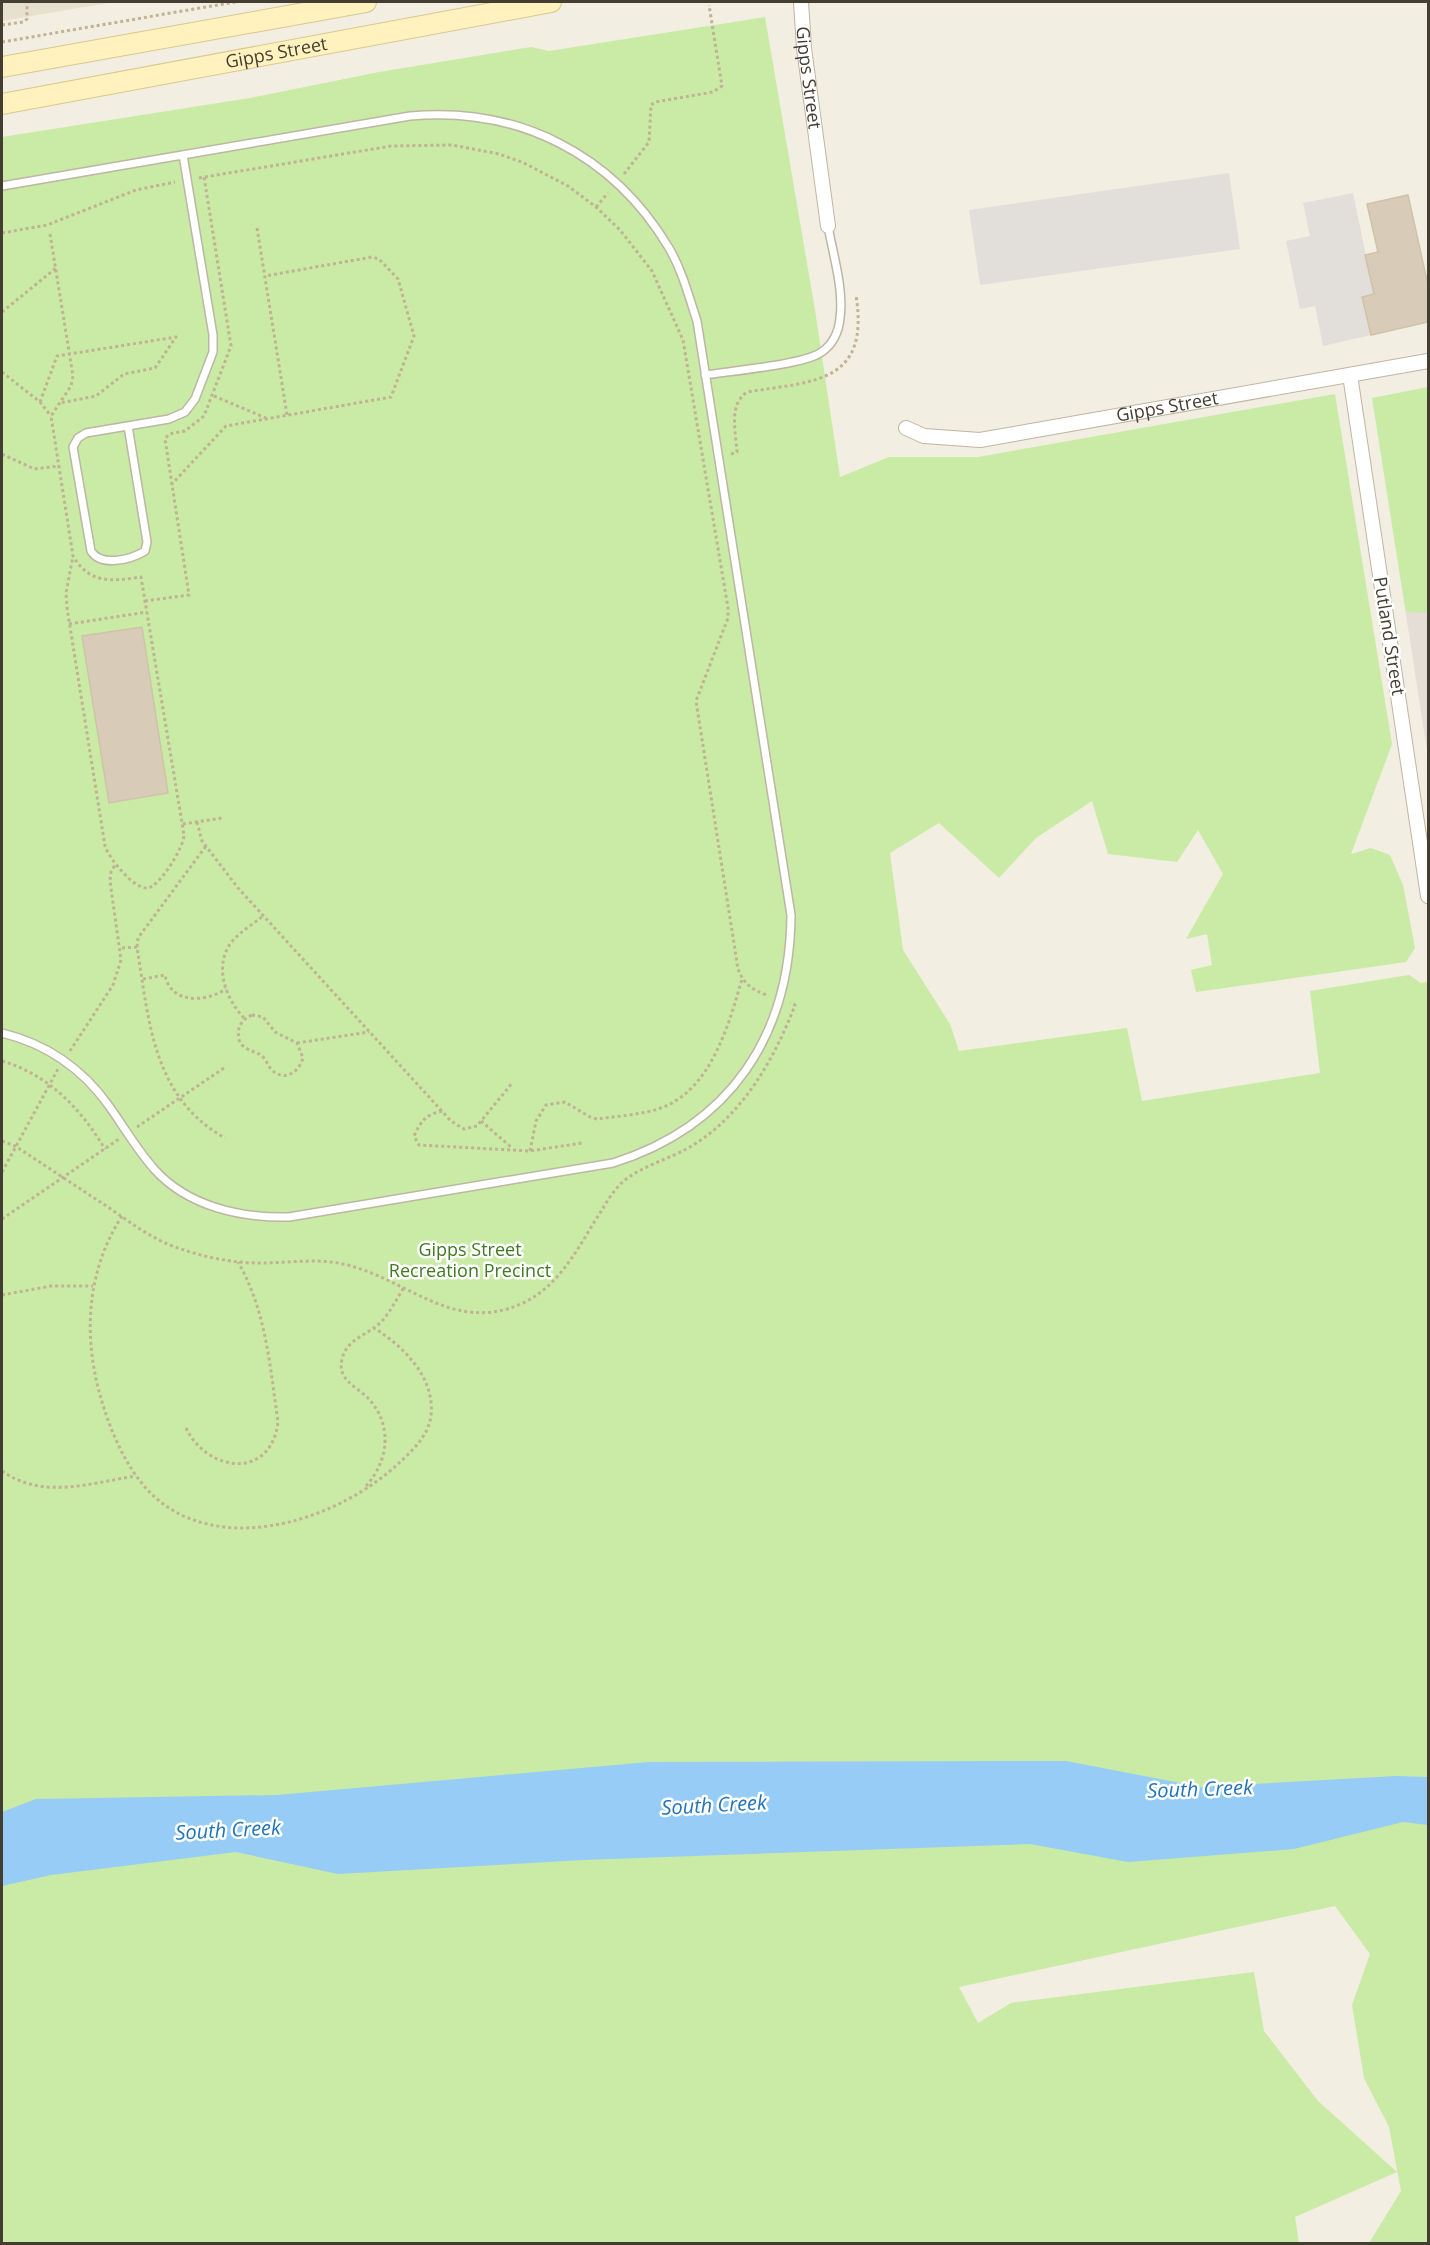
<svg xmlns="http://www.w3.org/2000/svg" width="1430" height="2245" font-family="'Open Sans',sans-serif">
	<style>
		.residential { fill: #e7e0ce }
		.industrial { fill: #e4ded6 }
		.green { fill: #c9eba5 }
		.parking { fill: #e2dfda }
		.water { fill: #96ccf6 }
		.building { fill: #d8ccb8; stroke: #d0c2a8; stroke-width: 1.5 }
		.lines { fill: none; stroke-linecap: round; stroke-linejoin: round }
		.lane-casing { stroke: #beb6a3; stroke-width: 10 }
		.street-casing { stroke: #beb6a3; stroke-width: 16 }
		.secondary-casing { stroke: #dac88e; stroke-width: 22 }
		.path { stroke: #c1b293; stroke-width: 3; stroke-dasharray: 3 3; stroke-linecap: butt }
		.lane { stroke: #fff; stroke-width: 7 }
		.street { stroke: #fff; stroke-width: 14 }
		.secondary { stroke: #fff2be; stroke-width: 20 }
		.labels { text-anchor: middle; stroke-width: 5; stroke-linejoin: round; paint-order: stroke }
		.street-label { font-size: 18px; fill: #443d31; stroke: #fff }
		.park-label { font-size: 18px; fill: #3f7a21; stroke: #fff }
		.water-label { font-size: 20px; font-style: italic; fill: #2274b8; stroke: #fff }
	</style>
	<rect width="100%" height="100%" fill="#f2eee1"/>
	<!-- residential -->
	<path class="residential" d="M2,2h112l-112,19z"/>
	<!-- industrial -->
	<path class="industrial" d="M1428,603v154l-23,-149z"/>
	<!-- green -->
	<path class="green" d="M765,17l50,293 25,167 49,-20h89l357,-63 57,350 -41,110 20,-6 19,7 13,30 12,63 -9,14 -210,30 -5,-22 21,-5 -5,-31 -21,5 37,-65 -25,-44 -21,32 -69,-8 -16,-53 -56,37 -37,40 -60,-55 -49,30 13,97 47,74 9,27 168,-23 15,73 178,-28 -10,-82 99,-16 12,8 7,-1v1261h-59l32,-52 -12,-64 -25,-49 -12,-73 18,-51 -35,-48 -376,81 19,36 33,-20 243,-31 10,59 54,70 79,71 -102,45 4,26 -1297,1v-2107l248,-39 129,-26 152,-25 18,4z
		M1428,387v226l-20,-1 -3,-4 -33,-210z"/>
	<!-- parking -->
	<path class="parking" d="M1229,173l11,76 -260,36 -11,-75z
		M1353,193l21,101 -12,3 9,38 -48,11 -8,-40 -15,3 -14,-68 24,-5 -7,-33z"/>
	<!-- water -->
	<path class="water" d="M1066,1761l135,26 195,-11 32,1v48l-25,-3 -109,27 -166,13 -98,-18 -447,16 -245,14 -102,-22 -185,23 -49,11v-74l34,-13 241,-4 372,-33z"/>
	<!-- building -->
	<path class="building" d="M1408,195l20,90v37l-57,13 -9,-38 12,-3 -9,-39 13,-3 -11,-48z
		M142,627l26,166 -59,10 -27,-167z"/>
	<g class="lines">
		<defs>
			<path id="lane" d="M2,186l408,-70c108,-10 203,38 259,132 13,22 20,49 28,73l94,594c-1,121 -61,211 -178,248l-324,54c-48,1 -100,-10 -134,-47 -18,-20 -31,-43 -46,-64 -27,-38 -62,-62 -107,-73
				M705,375c25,-4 96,-10 115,-22 12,-7 19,-21 20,-35 4,-29 -7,-63 -12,-92
				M128,426l19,116 -2,9c-15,9 -44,16 -54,0l-18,-104 5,-9 8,-5 83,-14 16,-7 10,-13 18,-47v-17l-30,-180"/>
			<g id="street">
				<path id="s1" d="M801,2l3,46 24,178"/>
				<path d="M1350,375l78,521"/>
				<path id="s2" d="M906,428l18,8 56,4 448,-79"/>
			</g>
			<g id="secondary">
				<path d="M2,67l364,-65"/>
				<path id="s3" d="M2,104l549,-102"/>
			</g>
		</defs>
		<!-- lane casing -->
		<use href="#lane" class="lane-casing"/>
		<!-- street casing -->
		<use href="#street" class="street-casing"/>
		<!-- secondary casing -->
		<use href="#secondary" class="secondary-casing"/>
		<!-- path -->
		<path class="path" d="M2,25l21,-3 4,-3v-17
			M2,42l233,-40
			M624,174l25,-32 2,-37 4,-3 58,-10 9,-6 -13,-81
			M199,178l192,-32 61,-1 47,9 25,9 44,23 28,21 24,23 32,41 31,69 45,268v10l-32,83 42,268c6,15 14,21 29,26
			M596,207l12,-14
			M257,228l30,187
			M2,233l45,-8 89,-35 39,-8
			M50,234l23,142 -2,10 -20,30 22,140c17,29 40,25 68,21l43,258c0,12 -24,51 -36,53 -14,2 -39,-30 -43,-42l-38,-238 -1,-15 7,-37
			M2,312l54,-44
			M2,372l38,30 11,14
			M214,396l52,22
			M40,402l17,-46 119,-19 -21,31 -31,6 -28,22 -36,7
			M2,454l32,15 25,-3
			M731,454l6,-2c-1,-20 -9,-47 10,-60 67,-11 123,-8 109,-97
			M171,485l55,-59 165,-29 23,-61 -16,-57 -19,-20 -7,-2 -107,19
			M145,601l44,-6 -24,-156 4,-5 16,-3 19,-15 27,-70 -27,-169
			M69,624l78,-12
			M197,822l5,19 36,47 213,233 13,8 13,-3 36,-44
			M183,824l39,-6
			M137,947l1,-9 68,-92
			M122,948l15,-1c12,73 15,150 88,191
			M143,979l22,-4c6,30 41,27 61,14
			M252,1015l11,2 12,15 22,11 6,15c-4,14 -19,25 -32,11 -3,-3 -4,-8 -8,-12 -5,-6 -14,-4 -23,-14 -4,-13 -1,-22 12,-28z
			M244,1018c-18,-19 -30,-50 -14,-74 8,-11 22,-19 33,-28
			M297,1043l72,-11
			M70,1051l43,-66 8,-25 -11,-79 1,-9 4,-7
			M2,1061c47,14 78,47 103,88
			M442,1111c-17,4 -21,10 -28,25l5,9 111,6 52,-8
			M481,1121l31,27
			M137,1127l87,-59
			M2,1141l13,5c31,20 62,41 93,61 20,14 40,29 62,38 29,11 59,18 90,18 28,0 56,-5 83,1 64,14 109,70 178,40 40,-18 58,-59 81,-94 7,-12 15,-25 27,-33 19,-13 42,-19 61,-30 52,-31 84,-87 105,-142l-5,-2
			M530,1151l6,-30 10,-16 19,-3 25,15 7,2c21,-3 44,-4 64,-11 50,-18 68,-84 81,-129
			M2,1172l56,-103
			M122,1216c-35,54 -39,118 -22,179 11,39 31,87 66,111 70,48 177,10 233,-43 14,-13 30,-28 32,-48 4,-38 -28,-69 -57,-87
			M2,1219l117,-80
			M2,1295l49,-9h42
			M186,1428c22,45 85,52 92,-6 -8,-55 -12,-112 -40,-160
			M2,1471c41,29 88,12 134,5
			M366,1486c23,-26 27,-61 2,-88 -12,-12 -31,-18 -26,-39 5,-21 27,-24 40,-38 9,-10 15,-23 23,-35"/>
		<!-- lane -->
		<use href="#lane" class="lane"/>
		<!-- street -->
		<use href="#street" class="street"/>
		<!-- secondary -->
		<use href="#secondary" class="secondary"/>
	</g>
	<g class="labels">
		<!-- street labels -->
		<g class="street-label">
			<text dy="6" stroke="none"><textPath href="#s3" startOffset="279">Gipps Street</textPath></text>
			<text dy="6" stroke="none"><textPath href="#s1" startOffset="76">Gipps Street</textPath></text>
			<text dy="6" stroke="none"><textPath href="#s2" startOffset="266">Gipps Street</textPath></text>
			<text transform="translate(1389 636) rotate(81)" y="6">Putland Street</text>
		</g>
		<!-- park labels -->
		<g class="park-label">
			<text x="470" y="1256">Gipps Street<tspan x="470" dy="21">Recreation Precinct</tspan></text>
		</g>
		<!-- water labels -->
		<g class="water-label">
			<text transform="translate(1200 1789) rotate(-2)" y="7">South Creek</text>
			<text transform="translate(714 1805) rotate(-3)" y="7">South Creek</text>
			<text transform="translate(228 1830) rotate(-3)" y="7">South Creek</text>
		</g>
	</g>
	<!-- border -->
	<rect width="1430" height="2245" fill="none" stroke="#443d31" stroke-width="6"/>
</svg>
